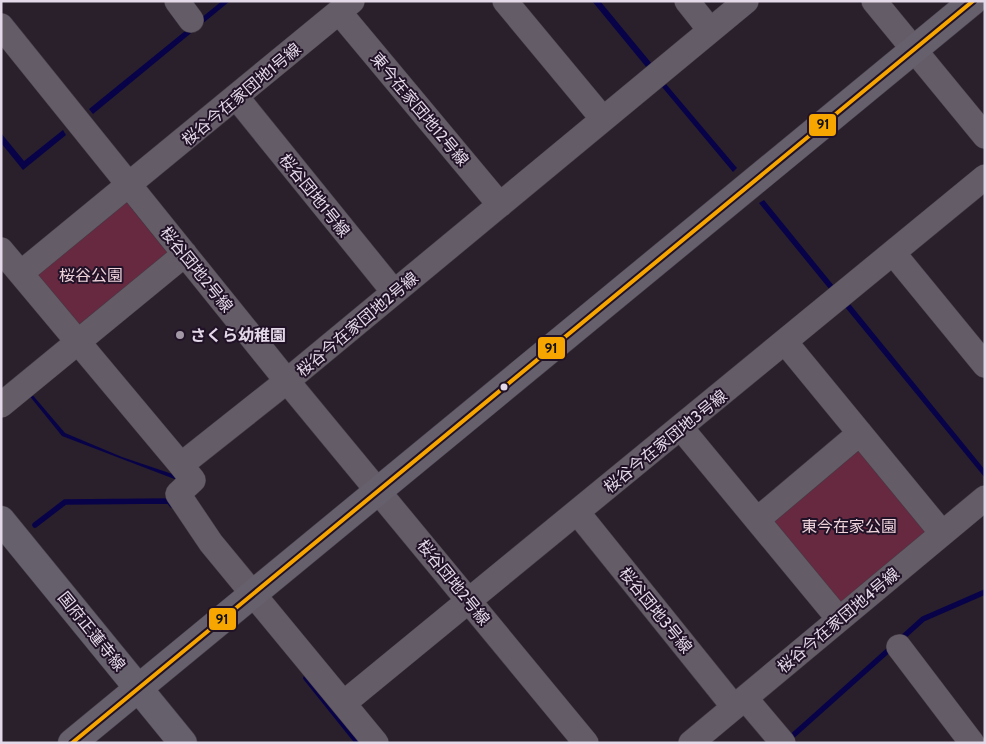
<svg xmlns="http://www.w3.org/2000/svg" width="986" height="744" font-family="Cabin,'Noto Sans JP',sans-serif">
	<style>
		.green { fill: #672940 }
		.water { fill: #080348 }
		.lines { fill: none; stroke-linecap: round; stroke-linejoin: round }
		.stream { stroke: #080348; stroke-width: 5.5 }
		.minor-casing { stroke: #433b46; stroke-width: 26 }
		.major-casing { stroke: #433b46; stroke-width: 29 }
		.minor { stroke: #645c67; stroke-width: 25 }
		.major { stroke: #66606c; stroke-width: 28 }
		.bus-1-casing { stroke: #211227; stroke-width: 8 }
		.bus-1 { stroke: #f7a600; stroke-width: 4 }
		.poi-dot { fill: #a298a6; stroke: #211227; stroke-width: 2 }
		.bus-dot { fill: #e3d9e8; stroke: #211227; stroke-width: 2 }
		.labels { text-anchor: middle; stroke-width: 4; stroke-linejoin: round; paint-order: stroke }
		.street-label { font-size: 16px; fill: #e3d9e8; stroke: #211227 }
		.park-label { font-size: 16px; fill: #eed3da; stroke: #211227 }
		.poi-label { font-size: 16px; font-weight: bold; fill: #e3d9e8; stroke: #211227; text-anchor: start }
		.line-badge { stroke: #211227; stroke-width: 2 }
		.pale-badge-label { font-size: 14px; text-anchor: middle; font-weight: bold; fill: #111 }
	</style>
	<rect width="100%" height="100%" fill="#29202c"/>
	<!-- green -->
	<path class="green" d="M124,199l46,57 -84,71 -11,-3 -36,-43v-12z
		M857,444l69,85v9l-80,67 -9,-1 -69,-85z"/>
	<!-- water -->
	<path class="water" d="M222,1h8l-137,113 -4,-5z
		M592,1h8l52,63 -5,4z
		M666,84l71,84 -4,4 -71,-85z
		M63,130l3,5 -43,35 -22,-27v-10l23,28z
		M764,200l70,86 -4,4 -71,-87z
		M850,304l135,166v8l-140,-171z
		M30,392l35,41 57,24 65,22 -10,1 -115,-44 -34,-42z"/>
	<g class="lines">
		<!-- stream -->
		<path class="stream" d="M35,525l30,-23 104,-1 3,4
			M902,638l21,-19 62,-27
			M306,678l52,65
			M789,739l103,-92"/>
		<defs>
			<path id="minor" d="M177,1l14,19
				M505,1l98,118
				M687,1l23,29
				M874,1l111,135
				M339,12l161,193
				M1,26l286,355 299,362
				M237,98l157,194
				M1,250l180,215 106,-84 459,-380
				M894,254l91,111
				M21,273l331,-272
				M785,342l157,191
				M1,405l184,-151
				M681,428l158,191
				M181,465l12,15 -15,14 33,49 165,200
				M577,512l157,195
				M757,520l103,-87
				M899,647l73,96
				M745,698l38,45
				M344,703l641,-526
				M691,743l294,-245"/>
			<path id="major" d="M1,520l182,223
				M72,743l901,-742"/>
		</defs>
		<!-- minor casing -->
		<use href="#minor" class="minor-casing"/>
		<!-- major casing -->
		<use href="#major" class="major-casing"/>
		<!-- minor -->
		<use href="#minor" class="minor"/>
		<!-- major -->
		<use href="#major" class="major"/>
		<defs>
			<path id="bus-1" d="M72,743l901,-742"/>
		</defs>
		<!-- bus-1 casing -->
		<use href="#bus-1" class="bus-1-casing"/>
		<!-- bus-1 -->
		<use href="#bus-1" class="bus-1"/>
	</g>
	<!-- markers -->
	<circle class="poi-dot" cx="180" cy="335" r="5"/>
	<circle class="bus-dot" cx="504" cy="387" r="4.5"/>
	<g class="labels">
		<!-- street labels -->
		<g class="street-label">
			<text transform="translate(241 94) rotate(-40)" y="6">桜谷今在家団地1号線</text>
			<text transform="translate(420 109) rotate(50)" y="6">東今在家団地12号線</text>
			<text transform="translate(315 195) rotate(51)" y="6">桜谷団地1号線</text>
			<text transform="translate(197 269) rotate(51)" y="6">桜谷団地2号線</text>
			<text transform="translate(357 324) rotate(-40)" y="6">桜谷今在家団地2号線</text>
			<text transform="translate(665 441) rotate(-39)" y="6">桜谷今在家団地3号線</text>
			<text transform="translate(454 582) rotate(51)" y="6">桜谷団地2号線</text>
			<text transform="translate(656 610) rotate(51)" y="6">桜谷団地3号線</text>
			<text transform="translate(838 620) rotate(-40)" y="6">桜谷今在家団地4号線</text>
			<text transform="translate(92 631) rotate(51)" y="6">国府正蓮寺線</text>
		</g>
		<!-- park labels -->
		<g class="park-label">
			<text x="91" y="281">桜谷公園</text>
			<text x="849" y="532">東今在家公園</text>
		</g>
		<!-- poi labels -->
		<g class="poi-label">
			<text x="190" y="341">さくら幼稚園</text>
		</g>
	</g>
	<g class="line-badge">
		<rect x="808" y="113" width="29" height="24" rx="5" fill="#f7a600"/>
		<rect x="537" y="336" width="29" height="24" rx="5" fill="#f7a600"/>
		<rect x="208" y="607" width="29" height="24" rx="5" fill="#f7a600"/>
	</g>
	<g class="pale-badge-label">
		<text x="823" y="129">91</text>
		<text x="551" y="353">91</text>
		<text x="222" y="624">91</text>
	</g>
	<!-- border -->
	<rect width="986" height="744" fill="none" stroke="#e3d9e8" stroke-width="5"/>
</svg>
